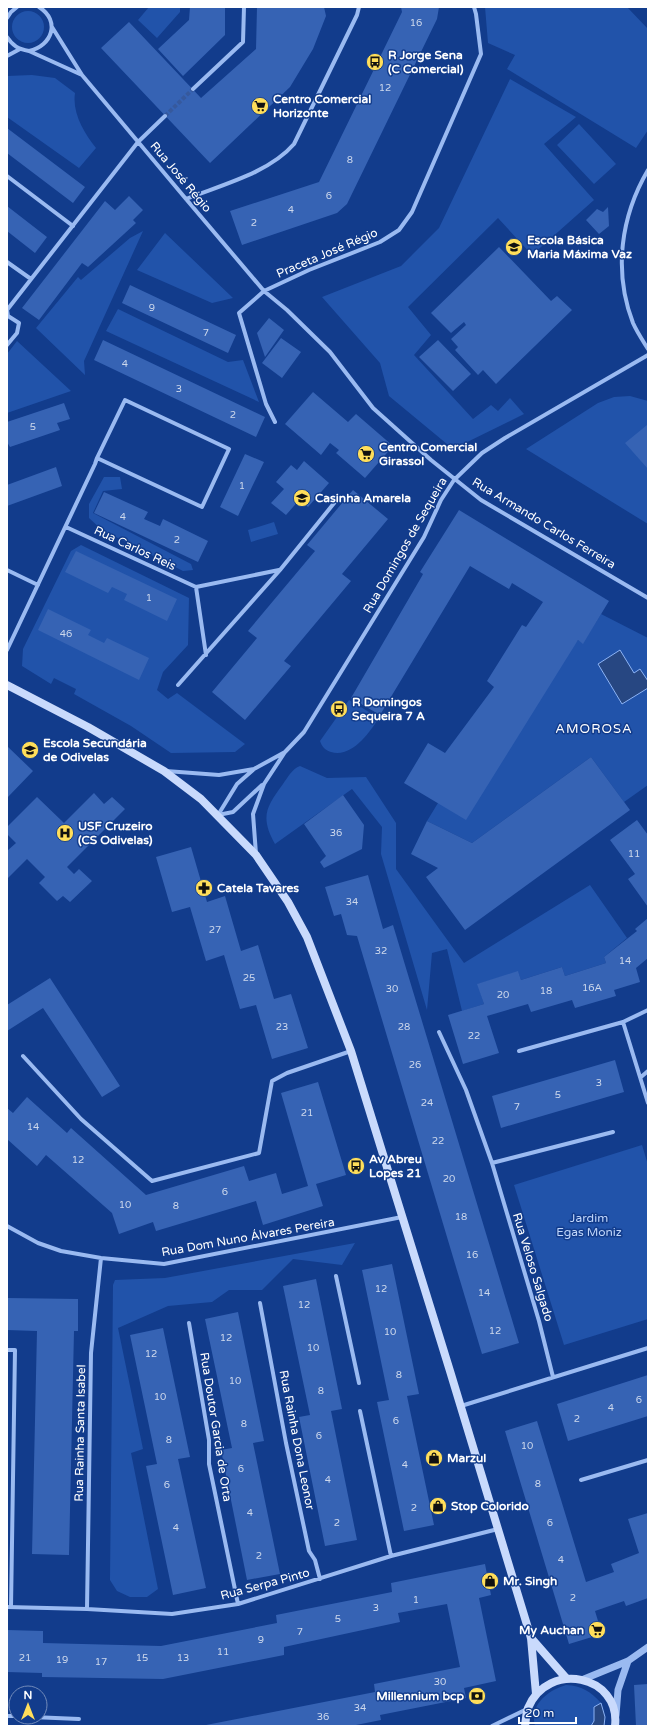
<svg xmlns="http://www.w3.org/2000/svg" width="655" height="1733" font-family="'Varela Round',sans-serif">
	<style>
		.green { fill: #2153aa }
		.water { fill: #274782; stroke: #8cb3f5 }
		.building { fill: #3663b4 }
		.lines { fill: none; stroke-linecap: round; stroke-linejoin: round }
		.minor-tunnel { stroke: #36599d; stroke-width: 4; stroke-dasharray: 4 2; stroke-linecap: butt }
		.minor { stroke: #9abaf1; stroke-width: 4 }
		.tertiary { stroke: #9abaf1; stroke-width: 7 }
		.secondary { stroke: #c9dafc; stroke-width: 8 }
		.labels { text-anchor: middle; stroke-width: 3; stroke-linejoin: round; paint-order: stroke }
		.number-label { font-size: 10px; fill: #cdd8ec }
		.poi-label { font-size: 12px; font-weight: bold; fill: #fff; stroke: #123c8c; text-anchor: start }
		.street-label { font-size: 12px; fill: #fff; stroke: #123c8c }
		.park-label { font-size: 12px; fill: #c1d7fc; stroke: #123c8c }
		.neighbourhood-label { font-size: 13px; letter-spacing: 1px; fill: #fff; stroke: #123c8c }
	</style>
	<rect width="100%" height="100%" fill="#123c8c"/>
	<!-- green -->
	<path class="green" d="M149,7h31v5l-23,26 -19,-18z
		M485,7h142l21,22v101l-12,18 -129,-79 8,-14 -27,-12z
		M12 27a16 16 0 1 1 32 0a16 16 0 1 1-32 0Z
		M32,75l23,3 20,15c-3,20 9,40 21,55l-17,20 -72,-51v-41z
		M510,79l66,38 -32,27 50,56 -62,55 -34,-37 -90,89 23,28 -17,20 59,64 18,-14 7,6 12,-13 14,16 -71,35 -64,-53 -9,-33 -58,-66 79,-31 38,-38z
		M579,124l37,40 -22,20 -37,-39z
		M143,231l-59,130 1,14 -49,-47 42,-51 3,3 49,-42z
		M165,233l68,65 -21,5 -75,-33z
		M118,309l110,53 15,-2 16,42 -153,-71z
		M17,341l54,50 -64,22v-59z
		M630,396l18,5v123l-122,-75 72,-46 16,-6z
		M104,477h16l2,12 -19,2 -10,22 98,51 2,6 -10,1 -81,-41 -13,-12v-14z
		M274,522l4,12 -27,8 -3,-12z
		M81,545l108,53 -1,47 -25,27 -6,18 11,9 9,-6 68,51 -10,8 -64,1 -40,-27 -57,-32 2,-5 -22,-11 -3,6 -29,-18 1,-17 48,-98z
		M601,614l47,24v147l-24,17 -33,-45 -119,86 -45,-22 11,-18 140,-163 5,3z
		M349,700l30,18c-10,15 -27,40 -48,34 -6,-2 -9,-5 -11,-11z
		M300,766l27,12 39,-1 30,46v46l68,94 126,-78 37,53 -23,19 2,6 -41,13 -3,-9 -41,13 -3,-8 -40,12 6,20 -22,7 -15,-62 -15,4 -5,57 -46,-156 1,-27 -30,-38 -77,55c-15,-27 -9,-37 8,-60 5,-7 9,-15 17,-18z
		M642,1145l6,20v154l-84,26 -50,-160z
		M355,1243l-13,22 -49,-6 -31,31h-33l-17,12 -44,4 -50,22 25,121 -12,4 27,136 -11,8h-17l-13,-6 -7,-11 3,-295 2,-5 50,-2z
		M566,1685c16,1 24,6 35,18l-7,4v14l-3,5h-56c-6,-22 14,-36 31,-41z"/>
	<!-- water -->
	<path class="water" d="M620,650l14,23 6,-4 8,12v7l-26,16 -24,-40z
		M601,1703l4,14 -1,9h-13l3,-5v-14z"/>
	<!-- building -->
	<path class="building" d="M190,7h35v28l-42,41 -25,-27 31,-29z
		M257,7h67l2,9 -13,33 -23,38 -80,76 -109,-115 28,-26 72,76 55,-49z
		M401,7h38l-2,12 -90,185 -10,9 -95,32 -12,-34 89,-29 83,-170z
		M7,128l78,59 -12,16 -66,-50z
		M129,196l14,14 -10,10 3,3 -48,44 -6,-4 -43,57 -17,-12 83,-107 10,9z
		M7,206l40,31 -12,16 -28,-22z
		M608,207l1,19 -10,8 -13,-14 11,-11 6,3z
		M499,247l52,54 6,-5 15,14 -76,74 -13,-14 -5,5 -23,-25 3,-3 -7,-8 15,-14 -2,-3 -13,11 -20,-20z
		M130,285l106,50 -8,18 -106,-50z
		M269,318l15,12 -19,27 -8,-24z
		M281,338l20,14 -19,26 -20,-15z
		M103,340l162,77 -9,20 -162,-77z
		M438,340l33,34 -18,17 -34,-34z
		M313,392l35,30 8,-8 37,32 -28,32 -29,-25 3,-3 -9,-7 -9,12 -36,-31z
		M64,403l6,16 -13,4 3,7 -50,17 -3,-5v-20z
		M647,425l1,1v43l-23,-26z
		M245,454l19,8 -26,54 -18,-9z
		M304,461l25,22 -21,24 -8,-8 -14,16 -15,-12 13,-14 -8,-7 15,-17 6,5z
		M56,467l6,19 -55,20v-21z
		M353,490l35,29 -46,55 9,7 -67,80 7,5 -46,54 -33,-28 45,-54 -9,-7 67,-80 -8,-6z
		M104,492l44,20 -4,7 16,7 3,-7 45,22 -10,21 -104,-49z
		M459,510l150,91 -26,43 -5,-4 -112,180 -62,-37 24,-40 17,10 49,-66 -7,-6 35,-56 4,2 17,-25 -31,-19 -3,6 -39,-23 -90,149 -29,-17 71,-122 1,-2 -3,-2z
		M76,551l101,48 -10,22 -43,-21 3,-6 -15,-7 -4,6 -43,-21z
		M48,609l43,21 -3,5 16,8 3,-5 42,20 -10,22 -101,-50z
		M7,746l26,25 -26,27z
		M591,757l39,53 -165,120 -39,-53 12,-9 -27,-14 16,-33 45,22z
		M94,793l10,11 8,-7 13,12 -58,58 7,7 5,-5 13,12 -22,21 -7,-6 -6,5 -18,-18 6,-6 -18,-18 -19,19 -1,-1v-26l9,-8 -9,-9v-7l30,-30 27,26z
		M343,795l21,30 -2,24 -38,19 -4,-6 6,-6 -22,-32z
		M637,820l11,15v72l-20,-28 7,-5 -25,-34z
		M191,847l16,55 18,-6 16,55 17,-6 16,54 17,-5 17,54 -36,11 -16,-54 -16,4 -16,-54 -18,6 -16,-54 -18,5 -16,-55z
		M368,875l15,54 10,-4 126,418 -37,11 -125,-418 -10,-1 -6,-21 -7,2 -9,-29z
		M648,918v40l-12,10 4,14 -26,8 2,6 -41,12 -3,-8 -41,12 -3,-8 -41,12 12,37 -36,11 -15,-49 36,-11 -7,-20 41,-13 3,9 41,-13 3,9 41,-13 -2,-6 33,-26 -2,-2z
		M50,978l70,108 -18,11 -59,-89 -36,23v-26z
		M615,1060l9,32 -123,36 -9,-32z
		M318,1082l28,93 -30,9 7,22 -60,19 -7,-24 -100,30 -3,-9 -34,12 -7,-21 -66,-58 -9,11 -30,-27v-31l6,5 14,-16 40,36 4,-5 75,67 98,-29 5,15 27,-8 6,21 26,-8 -27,-93z
		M392,1264l27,130 -12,2 27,129 -30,6 -27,-129 12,-2 -27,-130z
		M316,1279l26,130 -11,2 26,129 -32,6 -26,-129 11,-2 -27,-129z
		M7,1298l71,1v32h-4l-5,224 -37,-1 5,-223 -30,-1z
		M238,1312l26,129 -11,2 27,131 -33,6 -26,-130 11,-2 -27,-129z
		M163,1328l27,129 -12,2 28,129 -33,7 -27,-129 11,-2 -27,-129z
		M648,1375v41l-80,25 -11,-37z
		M537,1421l49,161 28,-10 -3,-8 28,-11 -11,-34 20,-6v85l-22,8 -2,-5 -29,10 7,23 -33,10 -64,-213z
		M485,1564l6,31 -12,3 17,83 -32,7 2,10 -86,17 1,5 -30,6 -145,-1 169,-33 -1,-8 86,-17 -13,-63 -49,9 2,9 -116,25v8l-121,24 -121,-2v-4l-35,-1v-42l36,1v12l118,3 116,-23 -1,-8 116,-23 -1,-9z
		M648,1684v42h-12l-2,-41z"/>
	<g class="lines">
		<!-- minor-tunnel -->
		<path class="minor-tunnel" d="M165,116l28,-27"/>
		<!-- minor -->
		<path class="minor" d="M7,18l4,-6 6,-5
			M52,27l30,48 104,124 78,92 23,19 43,42 43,56 58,52 50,40 167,98
			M7,37c6,9 11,12 22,14l53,24
			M29,51c23,-5 32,-30 10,-44
			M7,56l13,-7
			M193,89l50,-47 1,-35
			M648,170c-27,46 -35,101 -15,153 4,9 10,18 15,26
			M7,176l66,50
			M186,199c35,-14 83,-26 108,-55l63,-129 2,-8
			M7,262l24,17
			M7,345l10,-12 2,-10 -11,-7 -1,-6 131,-168 27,-26
			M275,422l-9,-18 -27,-91 25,-22 45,-21 71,-28 19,-12 13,-18 69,-158 -5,-40 -2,-7
			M66,527l130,60 83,-17
			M7,570l31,15
			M196,587l10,68
			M7,650l88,-186 2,-6 28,-58 104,49 -27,58 -105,-49
			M178,685l102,-115 59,-73
			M166,771l53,4 35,-6 31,-17
			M218,815l19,-31 16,-14
			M218,815l15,-3 29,-27
			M256,854l-3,-40 11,-30 21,-32 19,-20 120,-195 17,-37 13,-20 28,-27 23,-15 143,-83
			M623,1022l25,-12
			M439,1032l27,58 26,73 47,158 14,56
			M519,1051l104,-29 25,81
			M23,1056l58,63 71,62 107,-28 13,-72 15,-8 64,-22
			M641,1077l7,-6
			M492,1163l121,-31
			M7,1226l31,17 23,8 40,7 63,6 238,-47
			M336,1276l23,107
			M260,1303l26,140 23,108 6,9 5,19
			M189,1323l20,117v24l29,140
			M7,1350h8l-4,257
			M461,1406l187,-58
			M360,1411l31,145
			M581,1480l67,-20
			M7,1607l80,2 85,5 66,-10 153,-48 107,-27
			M87,1609l4,-256 10,-95
			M7,1716h9
			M32,1717l47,2
			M492,1726l35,-17"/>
		<!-- tertiary -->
		<path class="tertiary" d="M584,1679l44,-18 20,-14
			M616,1715l2,-25 10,-29"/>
		<!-- secondary -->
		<path class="secondary" d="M7,685l81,42 76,44 37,28 55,56 32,47 19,35 44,114 99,320 81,267 5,56
			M531,1638l35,40
			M525,1726c1,-6 1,-13 3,-18 20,-48 93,-33 87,18"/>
	</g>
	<!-- icons -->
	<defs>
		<symbol id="bus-disc" viewBox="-11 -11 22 22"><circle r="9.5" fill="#ffde5a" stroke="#123c8c"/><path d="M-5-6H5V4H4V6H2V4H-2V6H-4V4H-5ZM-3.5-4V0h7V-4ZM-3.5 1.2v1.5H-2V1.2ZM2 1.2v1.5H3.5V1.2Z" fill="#111"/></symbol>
		<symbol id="supermarket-disc" viewBox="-11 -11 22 22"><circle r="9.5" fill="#ffde5a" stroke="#123c8c"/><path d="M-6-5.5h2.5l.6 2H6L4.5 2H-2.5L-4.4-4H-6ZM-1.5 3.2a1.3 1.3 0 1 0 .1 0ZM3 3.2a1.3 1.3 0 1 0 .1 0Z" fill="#111"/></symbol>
		<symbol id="school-disc" viewBox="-11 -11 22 22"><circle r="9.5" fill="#ffde5a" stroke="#123c8c"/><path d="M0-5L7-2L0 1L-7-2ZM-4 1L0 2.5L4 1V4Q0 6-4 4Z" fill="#111"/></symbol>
		<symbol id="hospital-disc" viewBox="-11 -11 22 22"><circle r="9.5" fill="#ffde5a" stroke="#123c8c"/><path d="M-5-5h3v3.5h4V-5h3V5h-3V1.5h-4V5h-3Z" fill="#111"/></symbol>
		<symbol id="pharmacy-disc" viewBox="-11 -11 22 22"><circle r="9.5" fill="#ffde5a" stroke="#123c8c"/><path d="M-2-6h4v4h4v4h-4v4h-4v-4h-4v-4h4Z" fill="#111"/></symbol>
		<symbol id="shop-disc" viewBox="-11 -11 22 22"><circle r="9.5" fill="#ffde5a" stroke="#123c8c"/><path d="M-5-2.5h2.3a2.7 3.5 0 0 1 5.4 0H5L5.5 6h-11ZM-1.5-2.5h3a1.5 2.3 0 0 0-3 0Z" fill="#111"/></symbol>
		<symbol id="bank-disc" viewBox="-11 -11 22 22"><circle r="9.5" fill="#ffde5a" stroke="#123c8c"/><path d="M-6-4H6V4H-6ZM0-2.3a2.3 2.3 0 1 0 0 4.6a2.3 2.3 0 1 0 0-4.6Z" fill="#111"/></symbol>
	</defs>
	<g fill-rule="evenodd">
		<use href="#bus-disc" x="365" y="52" width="20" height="20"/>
		<use href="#supermarket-disc" x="250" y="96" width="20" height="20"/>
		<use href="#school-disc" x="504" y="237" width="20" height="20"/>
		<use href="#supermarket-disc" x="356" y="444" width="20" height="20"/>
		<use href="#school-disc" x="292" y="488" width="20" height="20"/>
		<use href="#bus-disc" x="329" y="699" width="20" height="20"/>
		<use href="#school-disc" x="20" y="740" width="20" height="20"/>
		<use href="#hospital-disc" x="55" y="823" width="20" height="20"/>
		<use href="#pharmacy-disc" x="194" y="878" width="20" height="20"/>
		<use href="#bus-disc" x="346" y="1156" width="20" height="20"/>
		<use href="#shop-disc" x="424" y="1448" width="20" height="20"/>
		<use href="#shop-disc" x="428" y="1496" width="20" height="20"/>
		<use href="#shop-disc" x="480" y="1571" width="20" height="20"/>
		<use href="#supermarket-disc" x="587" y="1620" width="20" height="20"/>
		<use href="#bank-disc" x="467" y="1686" width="20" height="20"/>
	</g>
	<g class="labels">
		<!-- number labels -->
		<g class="number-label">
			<text x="416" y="26">16</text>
			<text x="385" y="91">12</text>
			<text x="350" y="163">8</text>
			<text x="329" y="199">6</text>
			<text x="291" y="213">4</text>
			<text x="254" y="226">2</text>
			<text x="152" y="311">9</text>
			<text x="206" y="336">7</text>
			<text x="125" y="367">4</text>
			<text x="179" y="392">3</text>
			<text x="233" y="418">2</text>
			<text x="33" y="430">5</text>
			<text x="242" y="489">1</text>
			<text x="123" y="520">4</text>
			<text x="177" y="543">2</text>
			<text x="149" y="601">1</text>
			<text x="66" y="637">46</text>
			<text x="336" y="836">36</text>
			<text x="634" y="857">11</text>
			<text x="352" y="905">34</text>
			<text x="215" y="933">27</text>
			<text x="381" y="954">32</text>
			<text x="625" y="964">14</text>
			<text x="249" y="981">25</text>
			<text x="592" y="991">16A</text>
			<text x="392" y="992">30</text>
			<text x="546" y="994">18</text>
			<text x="503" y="998">20</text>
			<text x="282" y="1030">23</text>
			<text x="404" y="1030">28</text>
			<text x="474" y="1039">22</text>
			<text x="415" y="1068">26</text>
			<text x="599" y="1086">3</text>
			<text x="558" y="1098">5</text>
			<text x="427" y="1106">24</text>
			<text x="517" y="1110">7</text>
			<text x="307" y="1116">21</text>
			<text x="33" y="1130">14</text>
			<text x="438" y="1144">22</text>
			<text x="78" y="1163">12</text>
			<text x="449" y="1182">20</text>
			<text x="225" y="1195">6</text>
			<text x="125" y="1208">10</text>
			<text x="176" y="1209">8</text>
			<text x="461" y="1220">18</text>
			<text x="472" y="1258">16</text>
			<text x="381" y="1292">12</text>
			<text x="484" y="1296">14</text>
			<text x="304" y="1308">12</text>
			<text x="495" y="1334">12</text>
			<text x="390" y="1335">10</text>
			<text x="226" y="1341">12</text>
			<text x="313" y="1351">10</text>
			<text x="151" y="1357">12</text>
			<text x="399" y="1378">8</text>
			<text x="235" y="1384">10</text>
			<text x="321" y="1394">8</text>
			<text x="160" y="1400">10</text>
			<text x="639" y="1403">6</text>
			<text x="611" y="1411">4</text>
			<text x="577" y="1422">2</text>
			<text x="396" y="1424">6</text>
			<text x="244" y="1427">8</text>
			<text x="319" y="1439">6</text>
			<text x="169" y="1443">8</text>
			<text x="527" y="1449">10</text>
			<text x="405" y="1468">4</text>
			<text x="241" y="1472">6</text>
			<text x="328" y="1483">4</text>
			<text x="538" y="1487">8</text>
			<text x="167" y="1488">6</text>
			<text x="414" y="1511">2</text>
			<text x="250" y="1516">4</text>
			<text x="337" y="1526">2</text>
			<text x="550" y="1526">6</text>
			<text x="176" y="1531">4</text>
			<text x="259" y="1559">2</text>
			<text x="561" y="1563">4</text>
			<text x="573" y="1601">2</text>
			<text x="416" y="1603">1</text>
			<text x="376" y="1611">3</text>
			<text x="338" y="1622">5</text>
			<text x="300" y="1635">7</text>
			<text x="261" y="1643">9</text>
			<text x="223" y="1655">11</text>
			<text x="25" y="1661">21</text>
			<text x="142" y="1661">15</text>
			<text x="183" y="1661">13</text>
			<text x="62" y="1663">19</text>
			<text x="101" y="1665">17</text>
			<text x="440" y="1685">30</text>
			<text x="360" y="1711">34</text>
			<text x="323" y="1720">36</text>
		</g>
		<!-- poi labels -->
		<g class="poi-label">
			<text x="388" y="59">R Jorge Sena<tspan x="388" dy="14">(C Comercial)</tspan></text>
			<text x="273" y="103">Centro Comercial<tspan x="273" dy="14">Horizonte</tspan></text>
			<text x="527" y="244">Escola Básica<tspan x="527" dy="14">Maria Máxima Vaz</tspan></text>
			<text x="379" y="451">Centro Comercial<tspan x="379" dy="14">Girassol</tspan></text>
			<text x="315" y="502">Casinha Amarela</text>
			<text x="352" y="706">R Domingos<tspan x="352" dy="14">Sequeira 7 A</tspan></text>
			<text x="43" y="747">Escola Secundária<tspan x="43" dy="14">de Odivelas</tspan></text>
			<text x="78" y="830">USF Cruzeiro<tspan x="78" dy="14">(CS Odivelas)</tspan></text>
			<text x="217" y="892">Catela Tavares</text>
			<text x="369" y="1163">Av Abreu<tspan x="369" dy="14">Lopes 21</tspan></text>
			<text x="447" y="1462">Marzul</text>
			<text x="451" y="1510">Stop Colorido</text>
			<text x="503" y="1585">Mr. Singh</text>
			<text x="584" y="1634" text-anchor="end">My Auchan</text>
			<text x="464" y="1700" text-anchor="end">Millennium bcp</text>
		</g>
		<!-- street labels -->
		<g class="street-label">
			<text transform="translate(181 177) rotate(50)" y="4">Rua José Régio</text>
			<text transform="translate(327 253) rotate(-23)" y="4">Praceta José Régio</text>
			<text transform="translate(544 523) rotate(31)" y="4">Rua Armando Carlos Ferreira</text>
			<text transform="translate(405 545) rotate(-60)" y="4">Rua Domingos de Sequeira</text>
			<text transform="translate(135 548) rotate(25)" y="4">Rua Carlos Reis</text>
			<text transform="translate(248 1237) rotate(-10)" y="4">Rua Dom Nuno Álvares Pereira</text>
			<text transform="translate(533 1267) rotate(73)" y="4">Rua Veloso Salgado</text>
			<text transform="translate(216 1427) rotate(81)" y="4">Rua Doutor Garcia de Orta</text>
			<text transform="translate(80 1433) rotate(-89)" y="4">Rua Rainha Santa Isabel</text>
			<text transform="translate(297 1440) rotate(79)" y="4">Rua Rainha Dona Leonor</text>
			<text transform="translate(265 1584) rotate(-15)" y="4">Rua Serpa Pinto</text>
		</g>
		<!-- park labels -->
		<g class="park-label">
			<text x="589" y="1222">Jardim<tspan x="589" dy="14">Egas Moniz</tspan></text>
		</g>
		<!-- neighbourhood labels -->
		<g class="neighbourhood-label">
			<text x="594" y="733">AMOROSA</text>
		</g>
	</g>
	<!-- border -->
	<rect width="655" height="1733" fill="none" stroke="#ffffff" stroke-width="16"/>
	<!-- north arrow -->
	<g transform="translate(28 1705)"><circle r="19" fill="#123c8c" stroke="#718aba"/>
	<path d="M0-3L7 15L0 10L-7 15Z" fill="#ffde5a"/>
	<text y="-6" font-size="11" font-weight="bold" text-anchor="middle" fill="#ffffff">N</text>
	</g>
	<!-- scale -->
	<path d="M519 1717v6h57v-6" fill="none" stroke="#ffffff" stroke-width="2"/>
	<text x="525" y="1717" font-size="12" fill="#ffffff" stroke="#123c8c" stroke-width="3" paint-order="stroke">20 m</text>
</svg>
